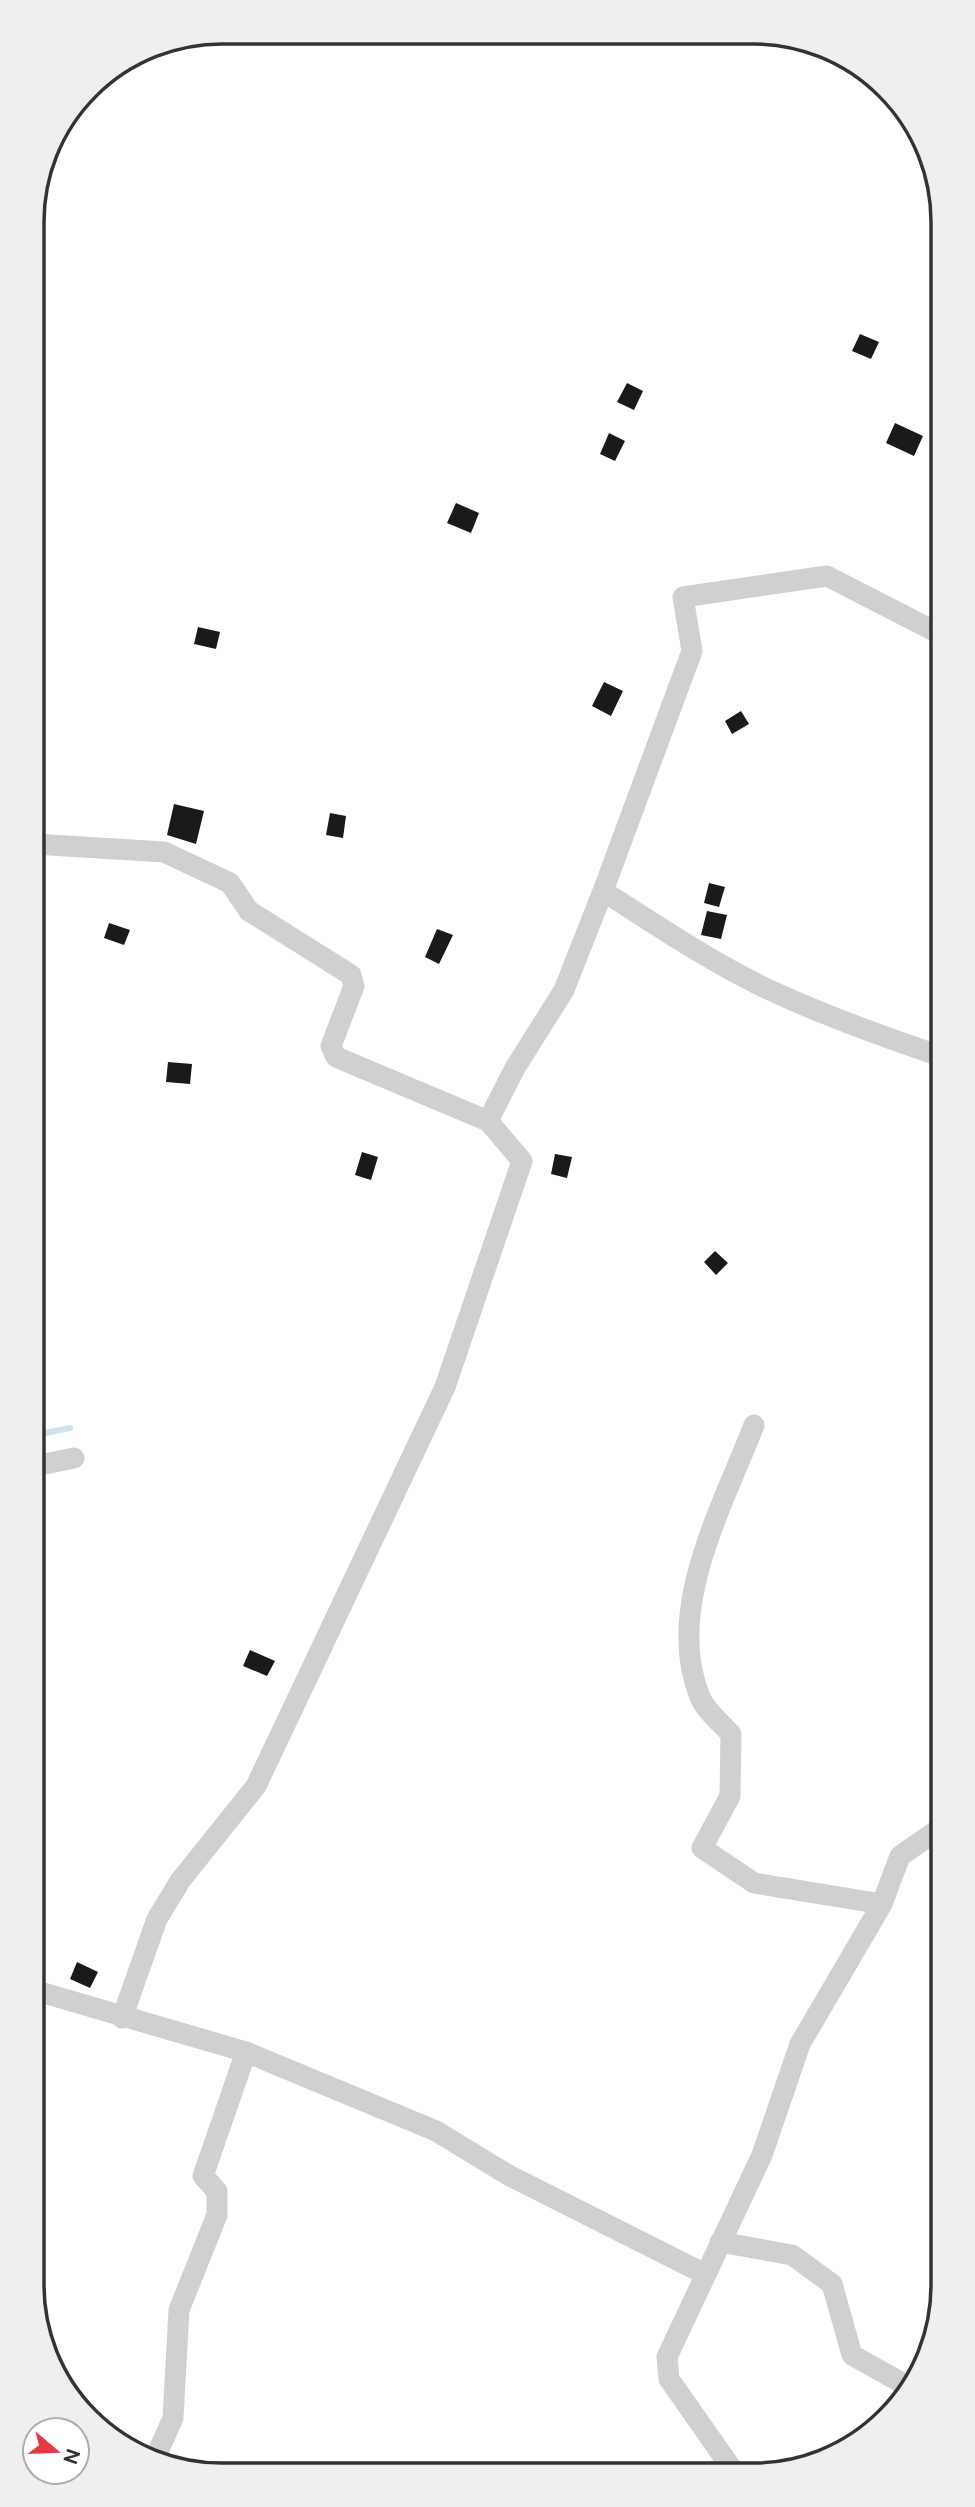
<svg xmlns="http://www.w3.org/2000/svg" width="975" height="2507" font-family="'Public Sans',sans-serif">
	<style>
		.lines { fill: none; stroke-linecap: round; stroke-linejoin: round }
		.stream { stroke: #cfe2ee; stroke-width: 6 }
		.building { fill: #1a1a1a }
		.street { stroke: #d0d0d0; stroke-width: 21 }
		.rim { fill: none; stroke: #333; stroke-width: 3.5 }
	</style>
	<rect width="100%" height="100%" fill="#fff"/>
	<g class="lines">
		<!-- stream -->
		<path class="stream" d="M35,1435l35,-7"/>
	</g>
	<!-- building -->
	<path class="building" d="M860,334l19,8 -8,17 -19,-8z
		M627,383l16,8 -9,19 -17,-8z
		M895,423l28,13 -9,20 -28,-13z
		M609,433l16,8 -10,20 -15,-7z
		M456,503l23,10 -8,20 -24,-10z
		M198,627l22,5 -4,17 -22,-5z
		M604,682l19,9 -12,25 -19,-10z
		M741,711l8,13 -17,10 -7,-13z
		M174,804l30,7 -8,33 -29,-9z
		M330,813l16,3 -3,22 -17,-3z
		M709,883l16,4 -6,20 -15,-4z
		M707,911l20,4 -6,24 -20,-4z
		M109,923l21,7 -6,15 -20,-7z
		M437,929l16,6 -14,29 -14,-7z
		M168,1062l24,2 -2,20 -24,-2z
		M362,1152l16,5 -7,23 -16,-5z
		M555,1154l17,3 -5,21 -16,-4z
		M715,1251l13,12 -12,12 -12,-13z
		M250,1650l25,11 -8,15 -24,-10z
		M77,1962l21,10 -8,16 -20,-9z"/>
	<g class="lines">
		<!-- street -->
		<path class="street" d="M34,844l130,8 66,31 19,28 102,64 3,11 -23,60 5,11 152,64 34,40 -77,226 -189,399 -76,95 -23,38 -35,99
			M603,891c55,35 112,74 171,101 54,25 110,45 166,64
			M488,1121l27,-53 49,-78 39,-99 89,-240 -9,-54 144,-21 111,57
			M754,1425c-31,81 -90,185 -54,272 5,13 21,26 31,37l-1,62 -28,52 52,35 128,21
			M35,1466l39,-8
			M942,1850v7
			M37,1991l209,61 190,79 74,45 195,98
			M720,2242l72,13 40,29 20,71 59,33
			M156,2456l17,-38 6,-108 38,-95v-24l-14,-15 43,-124
			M732,2469l-63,-90 -2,-22 95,-202 38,-111 82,-140 18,-48 42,-29"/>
	</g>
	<!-- crop -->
	<path d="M0 0H975V2507H0ZM222 44H753A178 178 0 0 1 931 222V2285A178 178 0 0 1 753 2463H222A178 178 0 0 1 44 2285V222A178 178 0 0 1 222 44Z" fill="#efefef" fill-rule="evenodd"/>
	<path class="rim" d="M222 44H753A178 178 0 0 1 931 222V2285A178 178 0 0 1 753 2463H222A178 178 0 0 1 44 2285V222A178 178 0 0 1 222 44Z"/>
	<!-- north arrow -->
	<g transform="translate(56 2451) rotate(109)"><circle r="33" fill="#ffffff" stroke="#adadad" stroke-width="2"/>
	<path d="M0-5L12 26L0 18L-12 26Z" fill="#e63946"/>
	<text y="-10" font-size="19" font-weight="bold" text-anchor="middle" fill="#333333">N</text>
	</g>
</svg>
